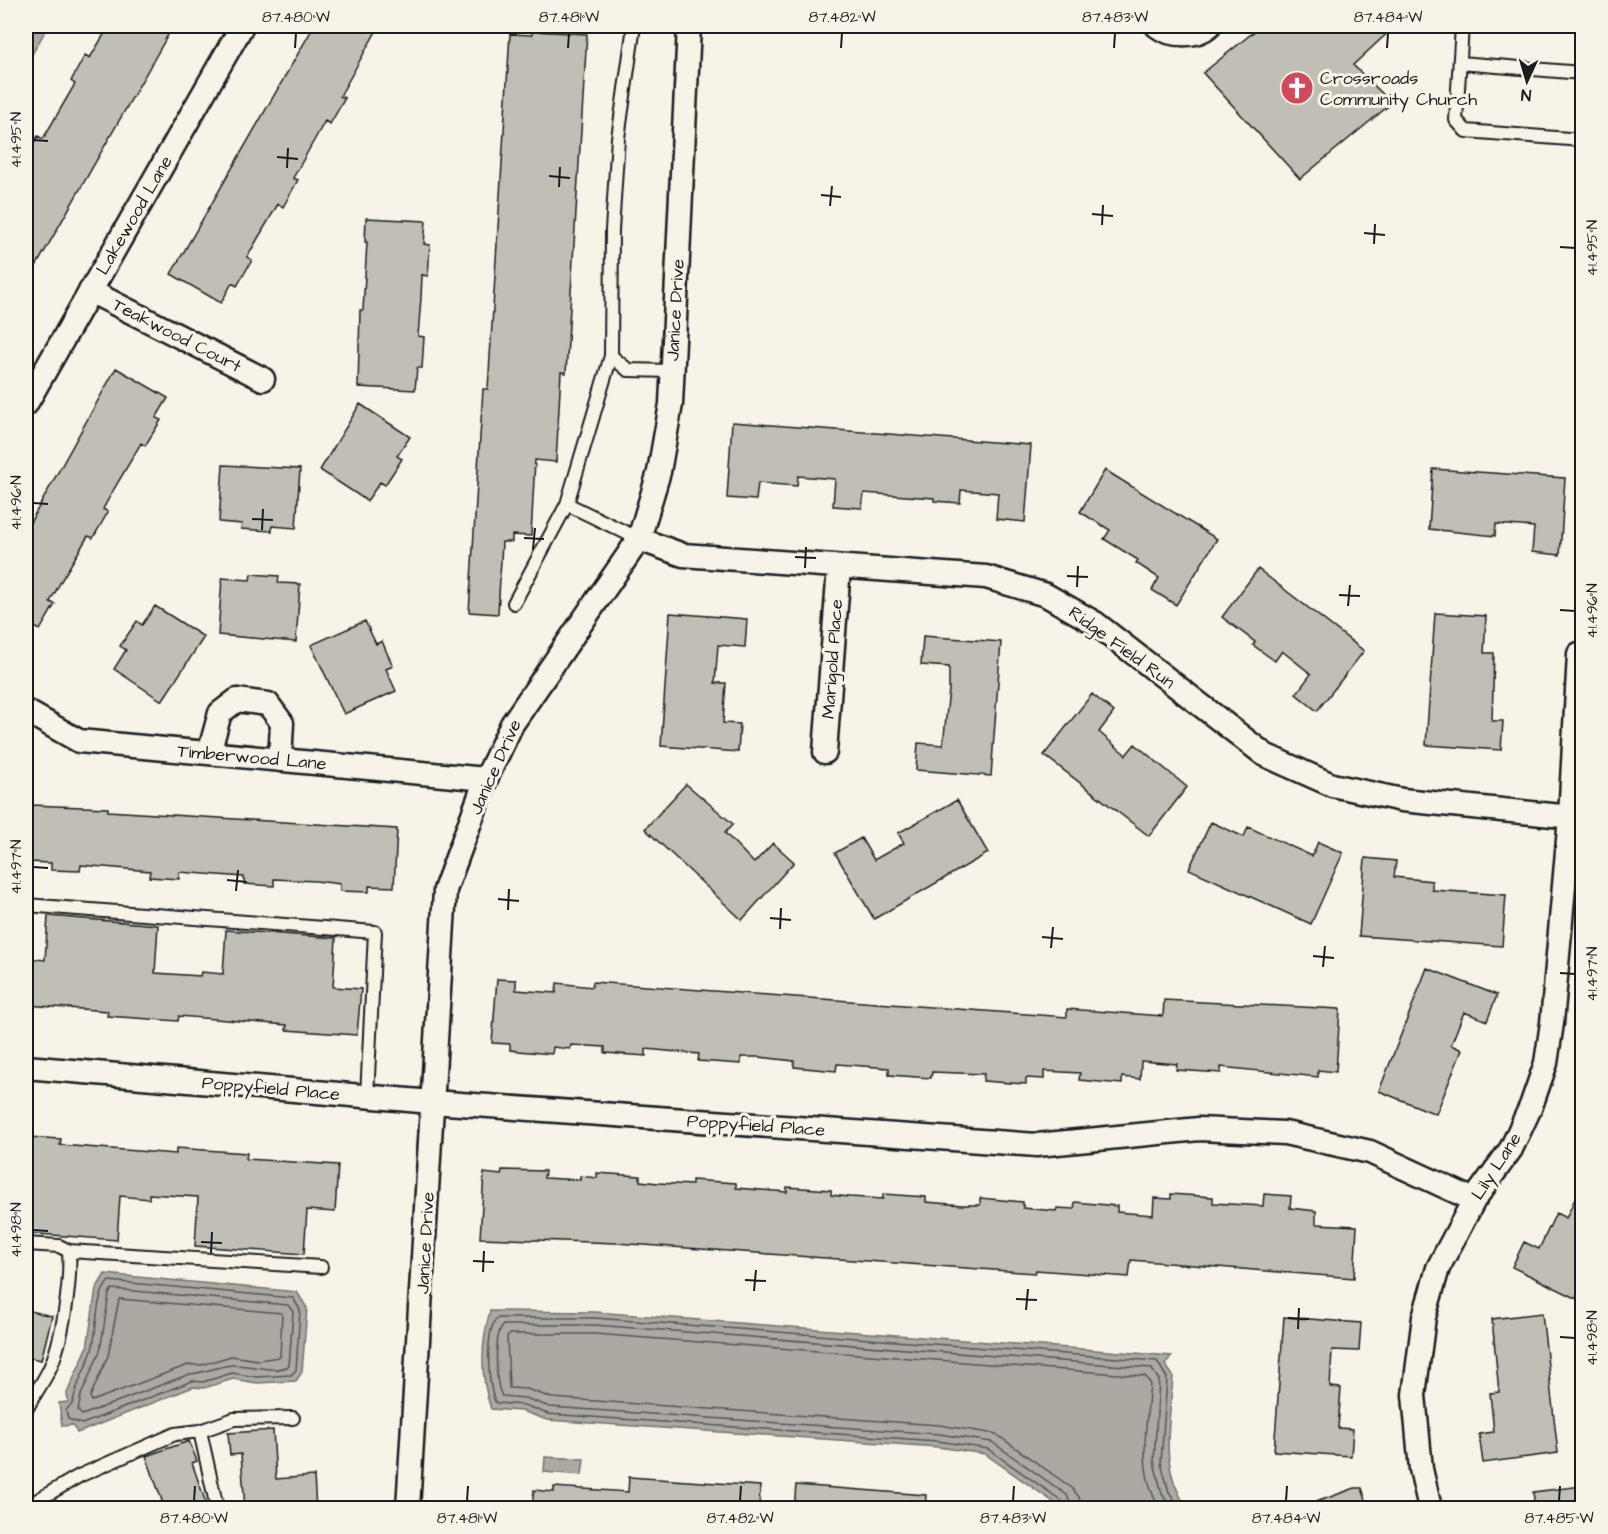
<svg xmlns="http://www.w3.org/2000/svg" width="1608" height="1534" font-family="'Architects Daughter',sans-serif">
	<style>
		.water { fill: #aca9a2; stroke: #72716c; stroke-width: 1.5 }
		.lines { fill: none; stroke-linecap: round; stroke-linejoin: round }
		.shore { stroke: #565452; stroke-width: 1.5 }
		.building { fill: #c0beb5; stroke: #1c1c1c; stroke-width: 1.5 }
		.lane-casing { stroke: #1c1c1c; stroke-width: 16 }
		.street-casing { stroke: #1c1c1c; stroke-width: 27 }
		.lane { stroke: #f7f3e8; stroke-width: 12 }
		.street { stroke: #f7f3e8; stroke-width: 22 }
		.ticks { fill: none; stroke: #1c1c1c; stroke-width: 2 }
		.labels { text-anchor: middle; stroke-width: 6; stroke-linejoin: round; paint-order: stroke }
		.poi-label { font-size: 18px; fill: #1c1c1c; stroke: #f7f3e8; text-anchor: start }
		.street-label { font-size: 18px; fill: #1c1c1c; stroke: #f7f3e8 }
		.neatline { fill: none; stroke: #1c1c1c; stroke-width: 2 }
		.ticks-label { font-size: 15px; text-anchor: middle; fill: #1c1c1c }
	</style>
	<rect width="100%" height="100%" fill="#f7f3e8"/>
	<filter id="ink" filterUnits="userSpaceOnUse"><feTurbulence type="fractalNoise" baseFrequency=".0167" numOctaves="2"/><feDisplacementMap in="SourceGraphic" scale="12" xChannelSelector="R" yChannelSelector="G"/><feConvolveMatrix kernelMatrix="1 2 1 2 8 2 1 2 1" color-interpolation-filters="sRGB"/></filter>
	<g filter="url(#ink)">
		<!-- water -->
		<path class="water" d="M26,26h22l-22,39z
			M105,1274l192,18 10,16 -5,64 -6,9 -39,2 -24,-4 -29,9 -11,-1 -116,46 -4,-8 -11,1 -3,-23 9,-1 -1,-9 20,-45 9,-59z
			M490,1311l105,1 577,44 -7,8 8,12c-3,49 -15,89 14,132h-125l-77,-54 -47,-7 -391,-27 -25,-9 -31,-2c-11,-32 -10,-66 -1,-98z
			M545,1457l39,2 -2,16 -38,-3z"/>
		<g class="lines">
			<!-- shore -->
			<path class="shore" d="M109,1281l184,17 7,12 -4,60 -5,5 -34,2 -25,-4 -29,9 -11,-1 -110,43 -14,-5 -2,-9 7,-7c2,-19 14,-35 19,-53 6,-21 2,-53 17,-69z
				M112,1289l176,16 5,7 -4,54c-18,8 -38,-2 -57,-1 -14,1 -28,8 -42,9l-108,41 -4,-4 3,-16 19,-44 9,-57z
				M119,1299l163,14 -2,44 -22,3 -27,-4 -30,9h-13l-96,36 -2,-4 18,-41z
				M1065,1508l-3,-7 -74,-52 -50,-8 -390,-27 -24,-9 -28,-2c-9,-15 -11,-73 1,-85h98l562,43 10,17 -6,85 8,29 11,16
				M1072,1508l-5,-13 -75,-53 -53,-8 -389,-27 -25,-9 -23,-2c-7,-11 -8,-62 1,-71h92l556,43 8,12 -5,82 8,32 9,14
				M1081,1508l-2,-11 -7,-9 -76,-54 -57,-9 -387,-27 -25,-9 -18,-1 -2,-52 3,-2h84l551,42 5,7c-3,40 -14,89 10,125"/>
		</g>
		<!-- building -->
		<path class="building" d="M109,26h64l-147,258v-127l12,-21 5,3 32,-55 -4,-3 14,-26 5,3z
			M314,26h65l-39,70 5,2 -15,26 -5,-3 -32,57 5,2 -15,27 -5,-3 -31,53 5,3 -15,26 -5,-3 -11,20 -50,-29z
			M1261,26h134l-42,39 39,38 -92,76 -97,-106z
			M532,31l55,3 -21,339 -5,-1 -5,90 -21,-2 -4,76 -19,-1v7h-10l-4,72 -29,-2 14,-223h5l22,-355 22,1z
			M366,218l60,3 -2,23 6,1 -2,31 -6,-1 -1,23 -3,38 6,1 -2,31h-5l-2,22 -57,-3 2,-77h3l4,-68h-2z
			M116,368l52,30 -12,20 5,2 -16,26 -4,-3 -27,46 -11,20 5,3 -15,26 -5,-2 -27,45 -11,21 5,2 -15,26 -14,-8v-92z
			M360,404l50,33 -13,19 5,3 -17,26 -5,-3 -13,19 -47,-31z
			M732,422l299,23 -6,77 -29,-3 2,-26 -37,-3 -1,13 -26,-2v-3l-70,-5 -2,15 -29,-2 2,-27 -37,-3 -1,10 -39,-3 -2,17 -29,-2z
			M223,465l77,4 -4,59 -24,-2v5l-31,-2 1,-5 -23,-2z
			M1433,469l132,9 -5,77 -28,-3 2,-25 -38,-3 -1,12 -66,-7z
			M1105,470l112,69 -41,66 -24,-15 7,-12 -23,-15 2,-3 -34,-21 6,-9 -30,-18z
			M1258,569l106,82 -47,60 -21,-17 15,-20 -29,-23 -7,10 -22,-16 2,-3 -33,-25z
			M251,574l28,2 -1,7 22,1 -4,58 -78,-7 4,-57 28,2z
			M155,606l49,31 -42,64 -48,-32 12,-19 -6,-4 17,-25 5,4z
			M670,613l77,6 -2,28 -27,-2 -3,38h11l-3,40 17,1 -2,28 -77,-6z
			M1435,613l51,3 -2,37h10l-2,68h11l-2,29 -75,-5z
			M365,621l11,23 6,-3 5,12 6,13 -7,3 10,22 -52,23 -33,-69z
			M923,636l78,6 -10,134 -75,-6 2,-27 25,2 6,-55v-23l-28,-2z
			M1092,694l22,18 -15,20 27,23 9,-11 52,43 -38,49 -105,-81z
			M686,784l47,40 -8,9 29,30 19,-20 21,19 -52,58 -97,-91z
			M957,800l31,53 -114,66 -39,-66 26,-15 13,22 30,-17 -6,-10z
			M30,805l78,3v3l289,18 -3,58 -25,-1v6l-29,-1v-7l-24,-3 -42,-2v7l-30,-2v-7l-65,-5v7l-30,-2 1,-6 -69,-6 -1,6 -29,-1v-7l-24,-1z
			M1211,822l33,15 4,-10 64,29 6,-14 25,11 -32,71 -122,-55z
			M1365,858l31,3 -2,16 38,4v9l74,5 -4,51 -143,-10z
			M48,916l110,9 -3,48 45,3 1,-4 22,2 3,-44 110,8 -3,49 28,2 -4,46 -71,-5 1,-5 -108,-9 -1,5 -71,-5 1,-5 -82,-6v-47l19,2z
			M1427,968l70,27 -10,26 -23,-9 -13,33 11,5 -26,64 -57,-23z
			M497,979l19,1v10l40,3 1,-10 35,4 1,-5 474,35v-8l96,7 1,-16 176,9 -4,63 -18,-2v7l-97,-10v6l-45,-3 1,-6 -36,-3 -1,18 -18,-2v7l-43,-4 1,-7 -36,-2v8l-18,-1v6l-43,-3 1,-7 -52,-2 -1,6 -42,-3v-7l-52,-4 -1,7 -42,-4v-6l-35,-4h-18v7l-43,-3 1,-7 -53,-5v7l-41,-3v-6l-34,-2 -1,4 -17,-2 -1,7 -34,-3 -8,-1v-6l-18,-1z
			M26,1137l35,2 -1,6 116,9v-6l71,5 -1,6 92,6 -3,47 -28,-2 -3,44 -109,-8 3,-49 -49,-3v5l-29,-3 -3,44 -91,-7z
			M502,1170l43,1 -1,7 36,2v-4l17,2v-5l43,3v5l18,2 34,2v-5l44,3v5l51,4v-5l44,3v5l18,2 34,2v-5l43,3v5l36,3h18v-7l43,4v6l33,3 1,-3 17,1 1,-7 42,4v6l36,3 1,-17 17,1v-5l42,3v6l50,3 1,-12 27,2 -1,12 26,3v13l41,2 -3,52 -223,-18 -2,17 -93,-7 -1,3 -419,-30 -136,-5 4,-65 17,2z
			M1582,1184v117l-70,-34 12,-25 15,7 17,-36 10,5z
			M26,1310l26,6 -11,44 -15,-3z
			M1542,1313l16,140 -75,10 -4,-29 15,-2 -4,-39 9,-1 -7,-73z
			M1284,1317l77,6 -2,28 -27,-1 -2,37 11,1 -3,40 15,1 -2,27 -77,-5z
			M273,1430l3,49 38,-3 2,33h-71l-4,-55 -11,1 -2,-22z
			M189,1441l8,20 -5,2 16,46h-43l-19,-53z
			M629,1477l131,9 -1,23h-227l2,-19 20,2v-5l74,5z
			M796,1485l130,10 -1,14h-131z
			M1582,1486v23l-47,-1 -2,-16z
			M1355,1488h7l7,21h-63l-1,-3z"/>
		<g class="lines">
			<defs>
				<path id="lane" d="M634,26l-16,112 -6,92 -1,126 17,14 44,1
					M1462,26l-6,94 10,11 116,9
					M1460,63l122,10
					M567,504l44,-148
					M514,603l53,-99 72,35
					M26,905l349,27 -8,165
					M26,1244l33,2 10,5c2,32 -6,89 -20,119 -7,14 -16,26 -23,40
					M69,1251l252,16
					M200,1431l17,77
					M26,1507l53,-31 96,-42 25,-3 34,-12 59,-1"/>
				<path id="street" d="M1157,26c14,11 39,11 52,0
					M90,291l173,88
					M26,404l216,-378
					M639,539l44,16 303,22 60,18 49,28 170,132 67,30 70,15 180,18
					M26,711l53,30 407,38
					M825,752l14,-185
					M209,753l11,-40 17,-13 31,4 14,19 -2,37
					M26,1067l406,35 605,43 162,-16 86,4 85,19 104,48
					M408,1508l37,-618 41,-111 26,-55 127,-185 20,-67 12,-68 18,-378
					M1430,1508l-9,-39 -7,-74 10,-78 14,-49 36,-68 37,-51 20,-43 15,-43 6,-40 18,-206 9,-163"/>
			</defs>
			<!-- lane casing -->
			<use href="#lane" class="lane-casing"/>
			<!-- street casing -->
			<use href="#street" class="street-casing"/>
			<!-- lane -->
			<use href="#lane" class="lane"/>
			<!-- street -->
			<use href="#street" class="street"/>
		</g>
	</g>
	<!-- ticks -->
	<path class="ticks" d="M295,48l1,-15M568,48l1,-15M841,48l1,-15M1114,48l1,-15M1387,48l1,-15M33,140l15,1M277,157l21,2M287,168l1,-20M549,176l21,2M559,187l1,-20M821,195l20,2M830,206l2,-20M1092,214l21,2M1102,225l1,-20M1364,233l21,2M1374,244l1,-20M1560,247l15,1M33,503l15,1M252,519l21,1M262,530l1,-21M524,538l20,1M533,549l2,-21M795,557l21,1M805,568l1,-21M1067,576l21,1M1077,587l1,-21M1339,595l21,1M1348,606l2,-21M1560,610l15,1M33,867l15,1M227,880l20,2M236,891l2,-21M498,899l21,2M508,910l1,-21M770,918l21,2M780,929l1,-21M1042,937l21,2M1051,948l2,-21M1313,956l21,2M1323,967l2,-21M1560,973l15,1M33,1230l15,1M201,1242l21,1M211,1253l1,-21M473,1261l21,1M483,1272l1,-21M745,1280l21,1M754,1291l2,-21M1016,1299l21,1M1026,1310l2,-21M1288,1318l21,1M1298,1329l1,-21M1560,1337l15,1M194,1501l1,-15M467,1501l1,-15M740,1501l1,-15M1013,1501l1,-15M1286,1501l1,-15M1559,1501l1,-15"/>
	<!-- icons -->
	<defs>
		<symbol id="church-disc" viewBox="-11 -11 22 22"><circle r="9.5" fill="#d1495b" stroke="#f7f3e8"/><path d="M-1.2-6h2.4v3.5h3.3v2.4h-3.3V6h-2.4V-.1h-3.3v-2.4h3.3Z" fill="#fff"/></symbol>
	</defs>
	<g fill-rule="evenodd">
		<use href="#church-disc" x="1278" y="69" width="38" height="38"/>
	</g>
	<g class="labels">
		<!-- poi labels -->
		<g class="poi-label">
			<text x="1320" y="84">Crossroads<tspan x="1320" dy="21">Community Church</tspan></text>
		</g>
		<!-- street labels -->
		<g class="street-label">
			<text transform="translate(134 215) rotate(-60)" y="6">Lakewood Lane</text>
			<text transform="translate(675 310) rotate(-87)" y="6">Janice Drive</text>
			<text transform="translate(177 335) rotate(27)" y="6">Teakwood Court</text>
			<text transform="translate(1122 647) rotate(36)" y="6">Ridge Field Run</text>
			<text transform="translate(832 659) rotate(-86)" y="6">Marigold Place</text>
			<text transform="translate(252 757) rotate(5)" y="6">Timberwood Lane</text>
			<text transform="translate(495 767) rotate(-66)" y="6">Janice Drive</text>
			<text transform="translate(271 1088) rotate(5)" y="6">Poppyfield Place</text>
			<text transform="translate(756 1125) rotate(4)" y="6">Poppyfield Place</text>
			<text transform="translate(1496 1166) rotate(-57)" y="6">Lily Lane</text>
			<text transform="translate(425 1243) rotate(-87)" y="6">Janice Drive</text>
		</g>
	</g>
	<!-- margin -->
	<rect width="1608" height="1534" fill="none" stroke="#f7f3e8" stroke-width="66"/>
	<!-- north arrow -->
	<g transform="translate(1527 81) rotate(184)" stroke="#f7f3e8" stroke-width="4.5" paint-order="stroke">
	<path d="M0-4.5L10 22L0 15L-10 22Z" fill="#1c1c1c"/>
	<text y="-9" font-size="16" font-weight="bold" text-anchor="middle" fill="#1c1c1c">N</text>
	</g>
	<rect x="33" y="33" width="1542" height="1468" class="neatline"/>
	<g class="ticks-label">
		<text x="296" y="22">87.480°W</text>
		<text x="569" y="22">87.481°W</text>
		<text x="842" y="22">87.482°W</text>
		<text x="1115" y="22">87.483°W</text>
		<text x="1388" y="22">87.484°W</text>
		<text transform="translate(16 140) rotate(-90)" y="5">41.495°N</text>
		<text transform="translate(1592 248) rotate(-90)" y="5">41.495°N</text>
		<text transform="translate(16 503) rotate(-90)" y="5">41.496°N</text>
		<text transform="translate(1592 611) rotate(-90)" y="5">41.496°N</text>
		<text transform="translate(16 867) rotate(-90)" y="5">41.497°N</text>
		<text transform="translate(1592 974) rotate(-90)" y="5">41.497°N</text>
		<text transform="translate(16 1230) rotate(-90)" y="5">41.498°N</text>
		<text transform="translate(1592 1338) rotate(-90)" y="5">41.498°N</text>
		<text x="194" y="1523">87.480°W</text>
		<text x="467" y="1523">87.481°W</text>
		<text x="740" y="1523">87.482°W</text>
		<text x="1013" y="1523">87.483°W</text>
		<text x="1286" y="1523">87.484°W</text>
		<text x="1559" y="1523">87.485°W</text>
	</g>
</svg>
